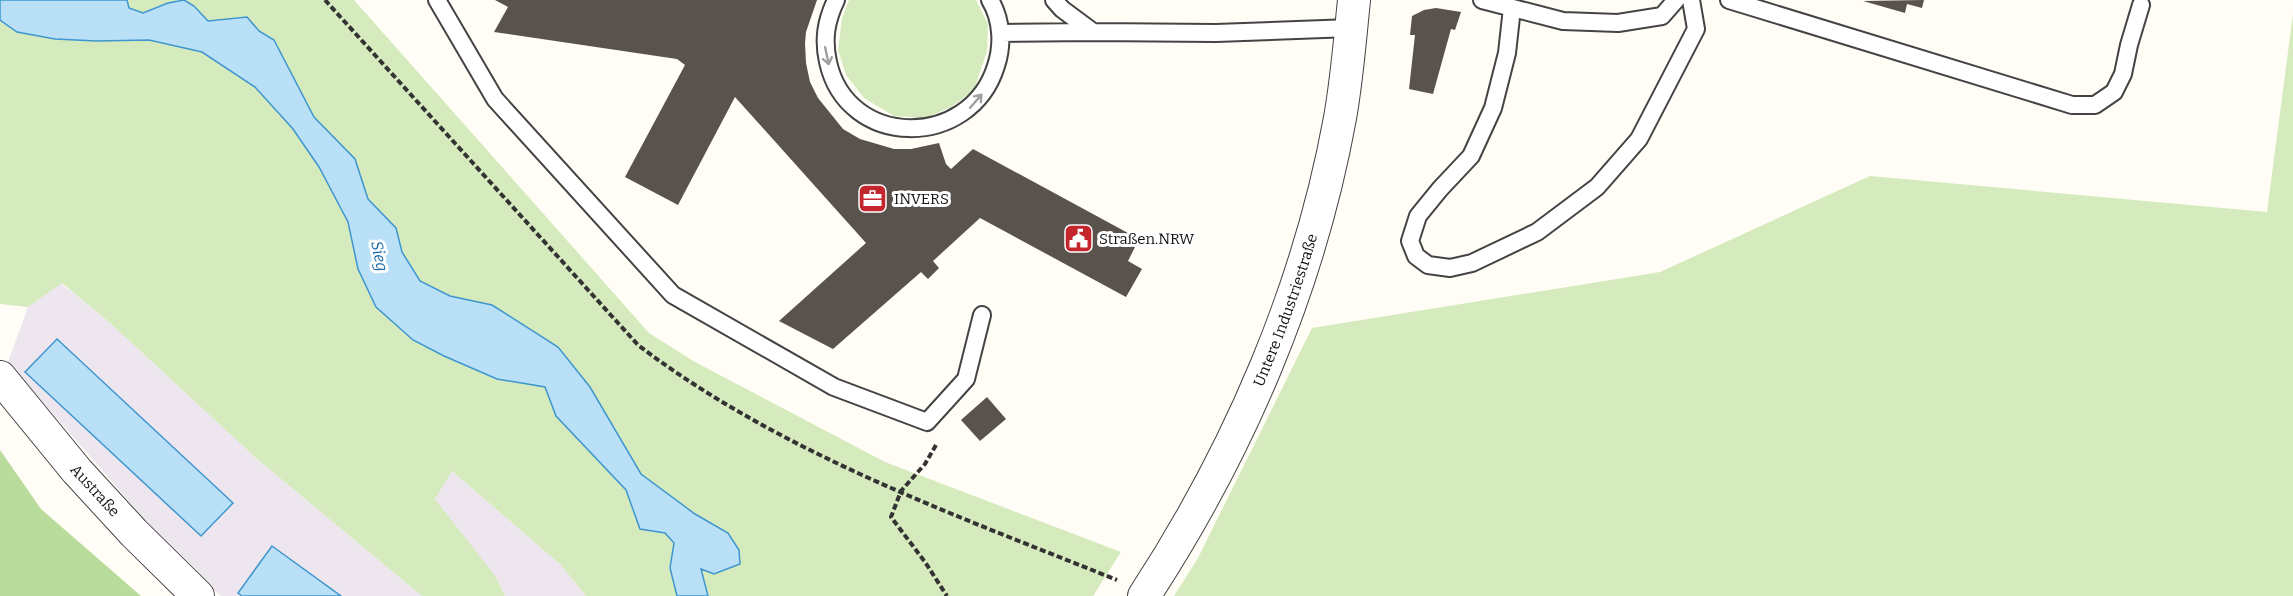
<svg xmlns="http://www.w3.org/2000/svg" width="2293" height="596" font-family="Bitter,serif">
	<style>
		.industrial { fill: #eee6ef }
		.green { fill: #d5ebbd }
		.forest { fill: #b9dc9c }
		.water { fill: #b9e0f7; stroke: #3f96cf; stroke-width: 1.5 }
		.building { fill: #5a524d }
		.lines { fill: none; stroke-linecap: round; stroke-linejoin: round }
		.service-casing { stroke: #444; stroke-width: 20 }
		.minor-casing { stroke: #444; stroke-width: 34 }
		.path { stroke: #333; stroke-width: 4; stroke-dasharray: 6 3; stroke-linecap: butt }
		.service { stroke: #fff; stroke-width: 16 }
		.minor { stroke: #fff; stroke-width: 32 }
		.oneway { stroke: #a0a0a0 }
		.labels { text-anchor: middle; stroke-width: 6; stroke-linejoin: round; paint-order: stroke }
		.poi-label { font-size: 15px; fill: #111; stroke: #fff; text-anchor: start }
		.street-label { font-size: 15px; fill: #111; stroke: #fff }
		.water-label { font-size: 16px; font-style: italic; fill: #1768a6; stroke: #fff }
	</style>
	<rect width="100%" height="100%" fill="#fffdf5"/>
	<!-- industrial -->
	<path class="industrial" d="M61,283l49,40 147,136 165,137h-201l-41,-36 -172,-198 20,-55z
		M452,471l109,94 25,31h-81l-9,-19 -62,-78z"/>
	<!-- green -->
	<path class="green" d="M127,0h52l-37,13 -13,-5z
		M184,0h170l295,333 46,29 190,100 236,90 -28,44h-385l-8,-28 28,-35 -33,-19 -54,-40 -51,-87 -98,-82 -42,-9 -30,-15 -18,-29 -6,-24 -28,-29 -13,-40 -41,-42 -40,-77 -15,-9 -12,-14 -39,4 -14,-15z
		M849,0h127l12,24 -1,27 -13,39 -23,17 -26,11 -31,-2 -30,-18 -18,-23 -8,-25 4,-32z
		M2293,14v582h-1119l24,-38 114,-230 348,-56 210,-96 397,36z
		M0,20l17,12 38,7 41,2 53,-1 53,12 53,35 38,42 26,38 29,55 10,47 139,110 48,8 11,29 70,74 14,39 25,4 9,10 -4,25 7,28h-91l-25,-31 -109,-94 -17,28 61,78 9,19h-83l-165,-137 -147,-136 -48,-40 -34,24 -28,-3z"/>
	<!-- forest -->
	<path class="forest" d="M0,450l41,59 100,87h-141z"/>
	<!-- water -->
	<path class="water" d="M0,0h127l2,8 14,5 25,-10 16,-3 10,6 14,15 39,-4 12,14 15,9 40,77 41,42 13,40 28,29 6,24 18,29 30,15 42,9 66,42 32,40 51,87 54,40 33,19 11,17 1,14 -26,10 -13,-5 7,27h-31l-7,-28 4,-25 -9,-10 -25,-4 -14,-39 -70,-74 -11,-29 -48,-8 -53,-23 -31,-16 -37,-33 -18,-38 -10,-47 -29,-55 -26,-38 -38,-42 -53,-35 -53,-12 -53,1 -41,-2 -38,-7 -17,-12z
		M57,339l176,164 -32,33 -176,-164z
		M272,546l69,50h-99l-4,-3z"/>
	<!-- building -->
	<path class="building" d="M495,0h322l-11,32 -1,11 1,20 4,19 8,16 25,31 17,10 34,10h17l28,-6 7,21 5,5 22,-20 166,90 -11,22 14,8 -16,28 -146,-79 -47,43 6,7 -11,11 -7,-7 -88,77 -54,-28 87,-78 -131,-146 -57,108 -53,-28 60,-112 -8,-6 -183,-27 14,-25z
		M1924,0l-2,8 -15,-4 -2,9 -42,-12z
		M1436,8l25,4 -6,18 -4,-1 -18,65 -24,-5 6,-54h-5l2,-19 12,-6z
		M987,397l19,22 -26,22 -19,-21z"/>
	<g class="lines">
		<defs>
			<path id="service" d="M437,0l58,99 178,196 161,92 93,35 39,-43 16,-64
				M836,0c-10,21 -13,39 -8,62 19,87 142,88 168,4 7,-21 6,-46 -6,-66
				M1054,0l8,9 31,23 123,1 135,-5
				M1482,0l81,21 55,2 44,-7 14,-16
				M1729,0l343,105h23l19,-13 9,-18 6,-29 12,-40
				M1512,8l-5,45 -14,55 -22,48 -31,33 -22,27 -8,25 6,15 12,9 22,3 22,-5 65,-31 60,-45 42,-48 57,-110 -5,-29
				M1000,33l93,-1"/>
			<g id="minor">
				<path id="s1" d="M0,377l77,94 57,62 64,63"/>
				<path id="s2" d="M1144,596c95,-145 165,-308 196,-478 7,-39 10,-79 14,-118"/>
			</g>
		</defs>
		<!-- service casing -->
		<use href="#service" class="service-casing"/>
		<!-- minor casing -->
		<use href="#minor" class="minor-casing"/>
		<!-- path -->
		<path class="path" d="M325,0l313,345c142,108 315,169 479,235
			M936,445l-11,19 -24,27 -10,26 34,45 22,34"/>
		<!-- service -->
		<use href="#service" class="service"/>
		<!-- minor -->
		<use href="#minor" class="minor"/>
	</g>
	<!-- one-way arrows -->
	<defs><path id="oneway-shaft" d="M-6 0H5M1.5-3L5.5 0L1.5 3" fill="none" stroke-width="1.6" stroke-linecap="round" stroke-linejoin="round" transform="scale(1.5)"/></defs>
	<g class="oneway">
		<use href="#oneway-shaft" transform="translate(827 56) rotate(78)"/>
		<use href="#oneway-shaft" transform="translate(976 101) rotate(-49)"/>
	</g>
	<!-- icons -->
	<defs>
		<symbol id="office-square" viewBox="-11 -11 22 22"><rect x="-9" y="-9" width="18" height="18" rx="4" fill="#c4262e" stroke="#fff"/><path d="M-6-3h4V-5.5h4V-3h4V5H-6ZM-1-4.5V-3h2v-1.5ZM-6 0V1H6V0Z" fill="#fff"/></symbol>
		<symbol id="civic-square" viewBox="-11 -11 22 22"><rect x="-9" y="-9" width="18" height="18" rx="4" fill="#c4262e" stroke="#fff"/><path d="M-.6-6.5H3V-4.5H.6V-3L4-1V1h2V6H-6V1h2V-1L-.6-3ZM-1.2 2.5V6h2.4V2.5Z" fill="#fff"/></symbol>
	</defs>
	<g fill-rule="evenodd">
		<use href="#office-square" x="856" y="182" width="33" height="33"/>
		<use href="#civic-square" x="1062" y="222" width="33" height="33"/>
	</g>
	<g class="labels">
		<!-- poi labels -->
		<g class="poi-label">
			<text x="894" y="204">INVERS</text>
			<text x="1099" y="244">Straßen.NRW</text>
		</g>
		<!-- street labels -->
		<g class="street-label">
			<text dy="5" stroke="none"><textPath href="#s2" startOffset="320">Untere Industriestraße</textPath></text>
			<text dy="5" stroke="none"><textPath href="#s1" startOffset="148">Austraße</textPath></text>
		</g>
		<!-- water labels -->
		<g class="water-label">
			<text transform="translate(380 256) rotate(78)" y="6">Sieg</text>
		</g>
	</g>
</svg>
